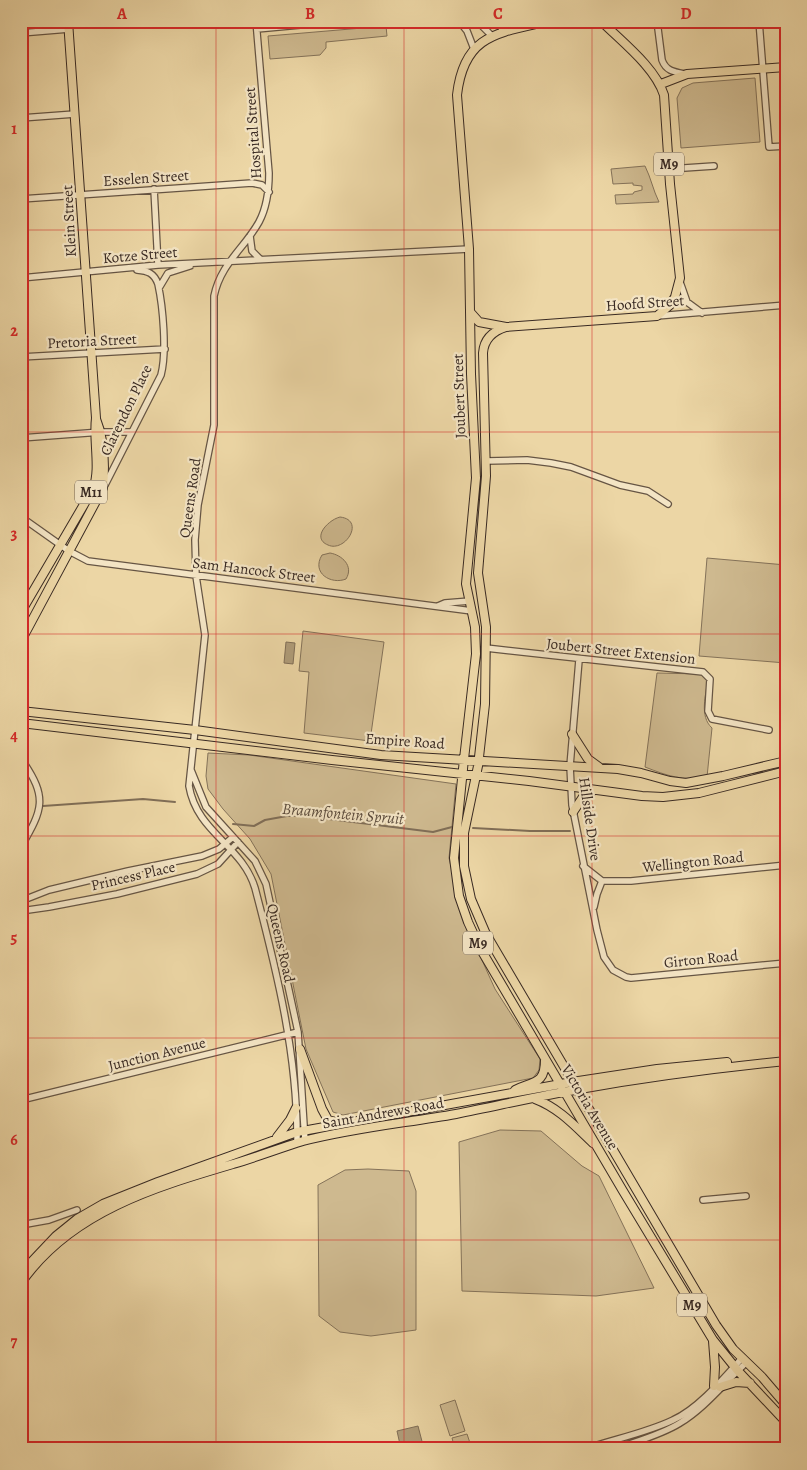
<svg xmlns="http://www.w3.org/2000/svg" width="807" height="1470" font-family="Alegreya,serif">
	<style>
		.green { fill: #ceb98f; stroke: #847259 }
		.water { fill: #af9c79; stroke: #806e57 }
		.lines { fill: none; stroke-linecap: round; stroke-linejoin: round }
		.stream { stroke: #806e57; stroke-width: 2 }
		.minor-casing { stroke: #654; stroke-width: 8 }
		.major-casing { stroke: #392a23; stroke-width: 10 }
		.minor { stroke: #f3e4c4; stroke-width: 5.5 }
		.major { stroke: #ecd6a5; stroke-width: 8 }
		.grid { fill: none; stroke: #d62828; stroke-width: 1; stroke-opacity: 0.55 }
		.labels { text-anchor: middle; stroke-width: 4.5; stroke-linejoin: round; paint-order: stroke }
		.shield { fill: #f3e4c4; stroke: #716253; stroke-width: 1 }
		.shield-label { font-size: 14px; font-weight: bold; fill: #392a23 }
		.street-label { font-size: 15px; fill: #392a23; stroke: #f3e4c4 }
		.water-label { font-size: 16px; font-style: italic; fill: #5c4c3d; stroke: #f3e4c4 }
		.neatline { fill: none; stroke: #d62828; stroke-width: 2 }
		.grid-label { font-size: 16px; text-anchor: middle; font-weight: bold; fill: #d62828 }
	</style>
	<rect width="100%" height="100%" fill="#ecd6a5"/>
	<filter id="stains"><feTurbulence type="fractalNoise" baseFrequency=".004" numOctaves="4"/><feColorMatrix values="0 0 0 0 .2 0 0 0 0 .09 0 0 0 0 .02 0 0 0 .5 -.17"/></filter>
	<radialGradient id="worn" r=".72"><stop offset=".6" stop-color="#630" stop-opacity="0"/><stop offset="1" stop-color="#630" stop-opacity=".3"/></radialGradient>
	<!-- green -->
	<path class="green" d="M386,26l1,10 -61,6v6l-6,7 -50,4 -2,-23z
		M755,78l5,64 -79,6 -4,-50 5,-10 11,-5z
		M645,166c6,12 8,24 14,36l-43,2 -1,-9 18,-1 1,-2 8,-2v-4l-9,-1v-2l-20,1 -2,-15z
		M340,517c26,3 5,36 -12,28 -17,-7 0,-25 12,-28z
		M330,553c12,2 24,13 16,26 -15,6 -35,-6 -24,-24z
		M707,558l79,7v98l-87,-7z
		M303,631l81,11 -14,99 -66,-8 5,-61 -10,-1z
		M657,673l43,1 8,5c-2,16 -9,37 4,49l-5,49c-25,4 -39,-1 -62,-10z
		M208,753l41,2 207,29 -7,74 14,60 32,71 45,70 -1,11 -6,8 -190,37 -10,-3 -27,-63 -35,-175 -21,-35 -27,-30 -15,-20 -2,-13z
		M500,1130l41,1 41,35 17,10 55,112 -58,8 -134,-5 -3,-149z
		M368,1169l41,2 7,20v139l-45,6 -31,-4 -21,-16 -1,-131 27,-15z
		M455,1400l10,31 -15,5 -10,-31z
		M467,1434l5,15h-17l-3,-11z"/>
	<!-- water -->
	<path class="water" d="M286,642l9,1 -2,21 -9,-1z
		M418,1426l6,23h-23l-4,-18z"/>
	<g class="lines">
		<!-- stream -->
		<path class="stream" d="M43,806l100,-7 32,3
			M233,824l21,2 11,-6 22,-4h18l128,16 19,-5
			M473,828l57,3h40"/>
		<defs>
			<path id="minor" d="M256,21l13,152c0,17 -2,34 -10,49 -15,27 -38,41 -45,74v129l-16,80 -3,35 1,36 9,59 -16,151c8,47 53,59 66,102 22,84 43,169 42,255
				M459,21l8,10 7,18
				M477,21l15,15
				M657,21l5,39c4,11 12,12 23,14
				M759,21l10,126 17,-1
				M257,29l87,-8
				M21,33l48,-4
				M21,118l54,-4
				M669,169l45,-3
				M154,189l4,76
				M21,199l231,-16 10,2 7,7
				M250,236l2,15 8,8
				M21,278l137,-13 311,-16
				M680,282l7,20 15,11
				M159,288l9,-15 22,-7
				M657,316l129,-11
				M21,357l144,-8
				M21,438l80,-6h29
				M486,461l41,-1 24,3 20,4 49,18 28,6 20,13
				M105,485l56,-110c6,-23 2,-68 -3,-91 -4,-11 -10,-13 -21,-14
				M21,517l48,34 19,10 384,50
				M438,606l7,-3 25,-2
				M486,648l217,24 7,7 -2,32 4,8 57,11
				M579,660l-9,106 2,39 25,125 7,27 9,13 13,7 5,1 155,-15
				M191,770l15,37 49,54 11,23 32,148 7,109
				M21,847c22,-38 27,-49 1,-87
				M583,866l19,15h29l155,-16
				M21,901l28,-11 79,-19 74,-15 17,-7 14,-12
				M594,907l3,-13 5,-13
				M21,911l28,-4 68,-13 80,-20 21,-10 20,-22
				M21,1100l277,-68
				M703,1200l43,-4
				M21,1225l28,-5 28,-10
				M585,1449c29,-10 61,-16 88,-29 25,-11 51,-42 69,-62
				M615,1449c22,-8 46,-14 65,-26 25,-15 45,-41 67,-61"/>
			<path id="major" d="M549,21c-51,12 -85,13 -92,74l12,154 2,125 5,104 -10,106 9,43 1,27 -12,105 -10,99 5,38 9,26 12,26 143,243 90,149 25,31 48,51
				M503,30l13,-9
				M661,84l26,-10 99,-7
				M471,313l8,9 27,5 151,-11 13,-11 5,-8 5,-19 -10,-94 -6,-89c-9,-28 -42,-53 -63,-74
				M506,327c-13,4 -22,12 -23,26l3,123 -8,97 8,54 -1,77 -7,62 -14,67v33l7,33 15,35 230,391 17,24 29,28 24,28
				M21,612l72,-123c8,-20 0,-48 3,-71l-28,-397
				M21,641l82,-153c2,-23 2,-47 -7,-69
				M21,711l174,19 186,25 237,14 23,4 29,8 16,2 37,-7 63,-15
				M21,723l311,37 197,21 113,15 21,1 36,-4 87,-22
				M572,734l16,25 11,8
				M573,812l10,-15 11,-7
				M300,1049l22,60 6,11 12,3
				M515,1090c18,-9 30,-5 30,-30
				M535,1099c24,9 40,27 58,44
				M277,1137l13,-17 6,-12
				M21,1273l35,-37 21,-17 26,-15 55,-22 139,-50 275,-50 85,-13 70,-7
				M21,1283c49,-71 134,-96 212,-119 24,-7 47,-16 70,-23 50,-13 102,-18 153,-27 41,-8 82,-18 124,-25 68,-12 137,-21 206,-28
				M713,1341l2,26 -1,19
				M720,1387l16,-5 14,1"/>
		</defs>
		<!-- minor casing -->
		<use href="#minor" class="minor-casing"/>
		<!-- major casing -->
		<use href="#major" class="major-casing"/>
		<!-- minor -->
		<use href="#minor" class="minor"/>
		<!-- major -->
		<use href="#major" class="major"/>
	</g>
	<!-- grid -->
	<path class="grid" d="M216,21v1428M404,21v1428M592,21v1428M21,230h765M21,432h765M21,634h765M21,836h765M21,1038h765M21,1240h765"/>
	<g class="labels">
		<!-- shield labels -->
		<g class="shield">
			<rect x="654" y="152.5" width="30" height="23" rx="4"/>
			<rect x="75" y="480.5" width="32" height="23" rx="4"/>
			<rect x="463" y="931.5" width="30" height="23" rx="4"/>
			<rect x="677" y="1293.5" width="30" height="23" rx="4"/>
		</g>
		<g class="shield-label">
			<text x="669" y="169">M9</text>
			<text x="91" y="497">M11</text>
			<text x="478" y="948">M9</text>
			<text x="692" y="1310">M9</text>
		</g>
		<!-- street labels -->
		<g class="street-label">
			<text transform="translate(253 133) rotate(-94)" y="5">Hospital Street</text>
			<text transform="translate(146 178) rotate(-4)" y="5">Esselen Street</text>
			<text transform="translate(69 221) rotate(-93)" y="5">Klein Street</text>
			<text transform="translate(140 255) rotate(-5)" y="5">Kotze Street</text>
			<text transform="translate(645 303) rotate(-4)" y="5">Hoofd Street</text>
			<text transform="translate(92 341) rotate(-3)" y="5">Pretoria Street</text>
			<text transform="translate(459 396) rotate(-92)" y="5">Joubert Street</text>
			<text transform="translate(126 410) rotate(-64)" y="5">Clarendon Place</text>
			<text transform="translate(190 498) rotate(-82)" y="5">Queens Road</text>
			<text transform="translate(254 570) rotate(7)" y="5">Sam Hancock Street</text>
			<text transform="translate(621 651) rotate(6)" y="5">Joubert Street Extension</text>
			<text transform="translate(405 741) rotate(4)" y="5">Empire Road</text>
			<text transform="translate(590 819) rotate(82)" y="5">Hillside Drive</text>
			<text transform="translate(693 862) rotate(-6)" y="5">Wellington Road</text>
			<text transform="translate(133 876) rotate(-13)" y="5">Princess Place</text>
			<text transform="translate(281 943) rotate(77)" y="5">Queens Road</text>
			<text transform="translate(701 959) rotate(-6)" y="5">Girton Road</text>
			<text transform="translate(157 1054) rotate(-14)" y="5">Junction Avenue</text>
			<text transform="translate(590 1107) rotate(59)" y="5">Victoria Avenue</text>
			<text transform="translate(383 1113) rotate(-10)" y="5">Saint Andrews Road</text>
		</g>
		<!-- water labels -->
		<g class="water-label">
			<text transform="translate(343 813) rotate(5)" y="6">Braamfontein Spruit</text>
		</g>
	</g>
	<!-- margin -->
	<rect width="807" height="1470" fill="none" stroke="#ecd6a5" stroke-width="55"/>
	<rect x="28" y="28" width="752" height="1414" class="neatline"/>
	<g class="grid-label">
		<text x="122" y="19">A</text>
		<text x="310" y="19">B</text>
		<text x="498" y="19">C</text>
		<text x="686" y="19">D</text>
		<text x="14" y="134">1</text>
		<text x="14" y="336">2</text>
		<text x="14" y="539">3</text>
		<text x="14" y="741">4</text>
		<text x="14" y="943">5</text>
		<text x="14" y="1145">6</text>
		<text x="14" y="1347">7</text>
	</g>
	<rect width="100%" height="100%" filter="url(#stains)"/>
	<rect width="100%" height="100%" fill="url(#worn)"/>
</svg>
